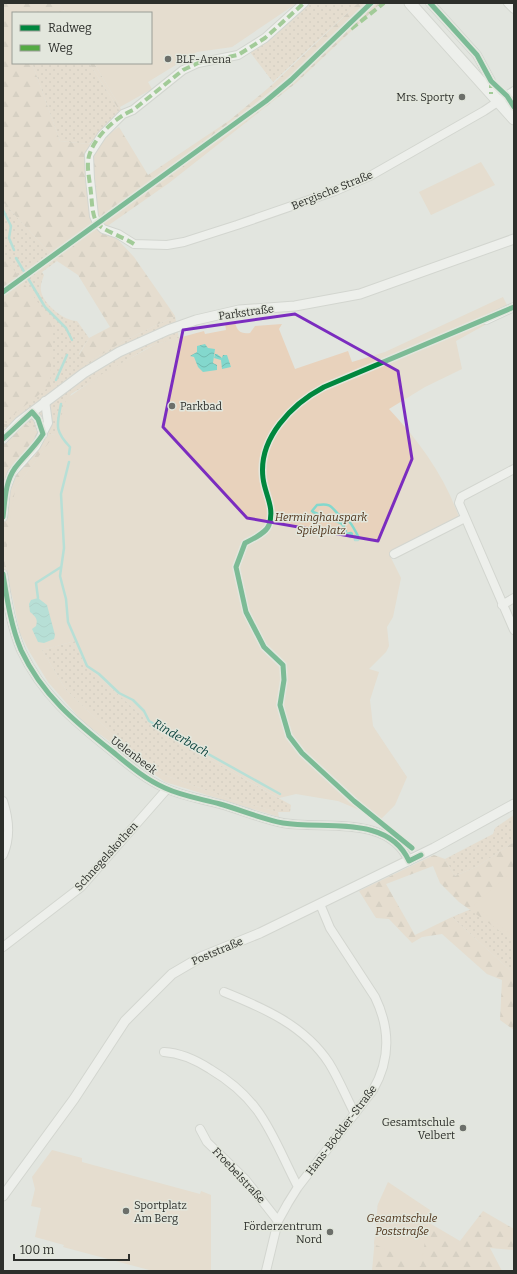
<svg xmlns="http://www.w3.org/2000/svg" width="517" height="1274" font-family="Bitter,serif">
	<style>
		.grass { fill: url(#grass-dots) }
		.forest { fill: url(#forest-firs) }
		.park { fill: #e8d2bc }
		.water { fill: url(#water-waves) }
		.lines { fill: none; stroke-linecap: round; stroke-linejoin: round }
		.stream { stroke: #83d8cd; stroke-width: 2.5 }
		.minor-casing { stroke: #c0c2be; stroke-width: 10 }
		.tertiary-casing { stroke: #c0c2be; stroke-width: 11 }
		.secondary-casing { stroke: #c0c2be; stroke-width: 13 }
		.minor { stroke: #fbfbfa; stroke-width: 8 }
		.tertiary { stroke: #fbfbfa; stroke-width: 9 }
		.secondary { stroke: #fbfbfa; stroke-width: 11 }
		.quiet { stroke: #54ab44; stroke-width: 4; stroke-dasharray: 8 4; stroke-linecap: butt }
		.cycleway-casing { stroke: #e3e7dd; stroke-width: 8 }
		.cycleway { stroke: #00873e; stroke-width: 5 }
		.marked { fill: none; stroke: #7b2cbf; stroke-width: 3; stroke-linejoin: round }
		.poi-dot { fill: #6c6f6a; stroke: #e3e7dd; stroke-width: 1.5 }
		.labels { text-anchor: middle; stroke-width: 3; stroke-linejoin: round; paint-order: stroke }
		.poi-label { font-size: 11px; fill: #2d2f2b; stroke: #e3e7dd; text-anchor: start }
		.street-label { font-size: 11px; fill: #2d2f2b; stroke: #e3e7dd }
		.park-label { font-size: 11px; font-style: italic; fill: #4d3118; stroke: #e3e7dd }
		.water-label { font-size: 12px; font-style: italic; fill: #0b433e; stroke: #e3e7dd }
	</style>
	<defs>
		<pattern id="grass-dots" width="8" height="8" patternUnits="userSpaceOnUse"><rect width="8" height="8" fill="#e8d2bc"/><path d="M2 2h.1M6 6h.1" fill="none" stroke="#c7b5a2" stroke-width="1.8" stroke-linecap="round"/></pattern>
		<pattern id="forest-firs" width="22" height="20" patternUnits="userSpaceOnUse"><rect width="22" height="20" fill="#e8d2bc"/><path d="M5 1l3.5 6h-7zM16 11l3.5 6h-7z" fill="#c7b5a2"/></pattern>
		<pattern id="water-waves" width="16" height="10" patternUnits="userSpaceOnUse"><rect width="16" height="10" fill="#83d8cd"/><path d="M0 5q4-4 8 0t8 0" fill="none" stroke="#71bab0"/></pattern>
	</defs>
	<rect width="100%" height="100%" fill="#e2e5df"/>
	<!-- grass -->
	<path class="grass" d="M311,3h47l-85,79 -23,-30z
		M32,63h57l34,53 -35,28 -28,-3z
		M3,202l54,59 -15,11 2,3c-2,5 -4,11 -3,16 2,13 23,30 36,30l12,17 -10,16 8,9 37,-22 51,-25 4,22 -23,6 -12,6 -73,44 -11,35 -5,6 -22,-5 -7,-6h-23l2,-164 -2,-5z
		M75,641l9,22 72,66 135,76 -1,7h-12l-43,-11 -73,-27 -35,-26 -61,-58 -24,-40z
		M514,815v27l-36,24 -23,10 -10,-17 48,-25 2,-6z
		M469,910l5,1 40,30v33l-62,-57z"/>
	<!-- forest -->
	<path class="forest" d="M3,3h56l6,10h-52v50h19l28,78 28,3 11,-4 20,-13 29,48 82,-55 43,-36 85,-81h8l-74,71 -66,53 -119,85 4,6 133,-97 54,-44 77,-72 -1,-2h7l-85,80 -127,100 -63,44 28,30 41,59 -51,25 -37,22 -8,-8 10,-17 21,-11 -32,-52 -21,-14 -54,-59z
		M89,63h5l26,44 3,9z
		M3,255l50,68 -3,63 -47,37z
		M3,424h23l7,6 22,5 -39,52 -11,75 7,33 -9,1z
		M514,842v99l-55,-39 -19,-19 -7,-17 -47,18 29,51 37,-18 62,57v56l-14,-10 2,-40 -15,-6 -45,-40 -20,3 -10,6 -23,-24 -13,-1 -17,-27 75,-36 11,4 10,17 23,-10z
		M378,1204l48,17 34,20 23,-30 31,18v20l-1,1 -23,-2 12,23h-130z"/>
	<!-- park -->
	<path class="park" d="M59,3h238l-65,44 -35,5 -5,3 -44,27 4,7 -32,18 -26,-44h57v-50h-86z
		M481,162l14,23 -64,30 -12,-23z
		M503,297l7,14 -54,30 6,28 -37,18 -36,22c30,32 55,66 70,108l-70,37 12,24 -8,39 -6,10 2,19 -3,6 -17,17 10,3 -9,28 3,26 34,51 -12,28 -14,14 -43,-18 -42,-7 -17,4 -123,-69 -72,-66 -9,-22 -33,9 24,40 61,58 35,26 73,27 43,11 1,5 -114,-35 -82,-60 -35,-40 -19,-31 -9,-18 -15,-71 7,-57 4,-18 43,-58v-4l7,-26 36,-25 54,-30 48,-13 1,3 21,-4 -1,-7 10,-1c2,9 5,12 15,11l5,-7 27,-2 -3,5 16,40 53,-18 4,11 33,-10z
		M514,870v67l-40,-32z
		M52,1150l30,8v4l118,32 1,-3 10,4v76h-58l-90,-24 1,-2 -29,-8 6,-29 -10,-2 4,-17 -3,-12z
		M388,1182l42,28 -9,56 -47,-22 4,-40z"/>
	<!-- water -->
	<path class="water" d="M205,344l3,4 7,1 -2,14 4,2v5l-14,2 -5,-5 -4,-10 -4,-1 7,-4v-6z
		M215,354h2l5,4 1,-3h4l4,12 -9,2 -1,-9 -7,-2z
		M38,598l9,7 8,30 -1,4 -10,4 -6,-1 -6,-13 4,-3c2,-7 0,-9 -6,-14l-1,-8 2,-4z"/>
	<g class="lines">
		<!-- stream -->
		<path class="stream" d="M3,210l8,16 -2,12 5,12
			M16,258l29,49 21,21 6,12
			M56,380l11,-25
			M61,404c-4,21 -7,26 9,43l-1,7
			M69,462l-8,32 3,54 -4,28 6,23 2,23 19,44 12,8 20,19 14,7 11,11 5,10 131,73
			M312,511l5,-6c13,-2 14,1 21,9 3,3 9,4 11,7 4,5 7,11 10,17l-1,2h-3v-4l-5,1 2,-3 -1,-1 -5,1 -2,-2 2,-1 -4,-2 2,-3 -3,-3 -28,-11
			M38,598l-2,-15 25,-16"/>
		<defs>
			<path id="minor" d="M304,3l-39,35 -27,17 -40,8 -15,7 -50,40 -10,4 -21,21 -13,20 1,24 4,37 3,7 6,6 15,5 16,10 33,1 17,-3 53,-17 98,-34 35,-15 114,-65 30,-20
				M430,3l47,52 14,26v13
				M508,3l6,6
				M486,320l28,-13
				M32,412l6,7 5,15
				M514,469l-53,28 -2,6 55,127
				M3,517l3,-28 6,-16 24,-27 12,-23 -3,-22
				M394,554l71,-36
				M3,574c4,25 8,52 18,76 21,45 54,72 92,102 17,14 32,27 52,36 17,8 37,11 55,16 21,6 42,15 63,19 40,7 105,-9 126,38
				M502,605l12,-7
				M3,801c6,18 8,36 0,54
				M3,947l78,-60 86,-98
				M224,992c40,16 81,34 105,71 10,16 17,34 26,51
				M164,1052c17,1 32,8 46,17 54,32 61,66 88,118
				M200,1129l7,13 38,37 33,42
				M266,1271l12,-50 10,-18 10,-16 75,-97c18,-31 17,-62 2,-93l-45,-69 -10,-24"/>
			<path id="tertiary" d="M3,439l16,-17 65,-49 35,-21 49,-22 28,-10 43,-10 56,-4 65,-12 154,-55
				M3,1196l71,-97 51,-78 47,-47 29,-17 59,-24 174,-85 80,-44"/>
			<path id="secondary" d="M410,3l104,116"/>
		</defs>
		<!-- minor casing -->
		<use href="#minor" class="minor-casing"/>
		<!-- tertiary casing -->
		<use href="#tertiary" class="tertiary-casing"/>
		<!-- secondary casing -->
		<use href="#secondary" class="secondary-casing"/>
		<!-- minor -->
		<use href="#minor" class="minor"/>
		<!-- tertiary -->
		<use href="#tertiary" class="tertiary"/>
		<!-- secondary -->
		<use href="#secondary" class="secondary"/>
		<!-- quiet -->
		<path class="quiet" d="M351,29l33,-26
			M491,80v14
			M134,244c-9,-6 -34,-15 -37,-21 -5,-8 -5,-21 -6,-30 -1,-12 -5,-26 -2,-37 5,-19 27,-39 44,-46l50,-40 15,-7 40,-8 27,-17 39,-35"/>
		<defs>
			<path id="cycleway" d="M430,3l47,52 14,26 16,15 7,11
				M3,292l263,-191 25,-21 80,-77
				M3,439l29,-27 6,7 5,15c-8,13 -19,22 -28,34 -10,14 -10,33 -12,49
				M3,574c4,25 8,52 18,76 21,45 54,72 92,102 17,14 32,27 52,36 17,8 37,11 55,16 21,6 42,15 63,19 40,7 105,-9 126,38l12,-6
				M412,848l-58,-47 -52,-48 -13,-17 -9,-31 4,-25 -1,-15 -19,-18 -18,-35 -10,-45 9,-24c8,-4 21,-10 24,-18 6,-18 -4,-30 -6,-47 -5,-40 29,-74 61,-91l190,-80"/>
		</defs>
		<!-- cycleway casing -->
		<use href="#cycleway" class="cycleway-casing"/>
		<!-- cycleway -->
		<use href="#cycleway" class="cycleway"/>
	</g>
	<!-- marked area -->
	<path d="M0 0H517V1274H0ZM295,314l103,57 14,88 -34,82 -131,-23 -84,-91 20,-97z" fill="#e2e5df" fill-opacity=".55" fill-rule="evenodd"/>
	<path class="marked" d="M295,314l103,57 14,88 -34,82 -131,-23 -84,-91 20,-97z"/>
	<!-- markers -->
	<g class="poi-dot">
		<circle cx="168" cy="59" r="4"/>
		<circle cx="462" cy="97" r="4"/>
		<circle cx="172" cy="406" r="4"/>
		<circle cx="463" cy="1128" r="4"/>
		<circle cx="126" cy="1211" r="4"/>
		<circle cx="330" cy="1232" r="4"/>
	</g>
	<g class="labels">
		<!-- poi labels -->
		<g class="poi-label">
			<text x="176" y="63">BLF-Arena</text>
			<text x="454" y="101" text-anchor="end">Mrs. Sporty</text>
			<text x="180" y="410">Parkbad</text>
			<text x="455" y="1126" text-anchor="end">Gesamtschule<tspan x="455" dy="13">Velbert</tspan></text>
			<text x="134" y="1209">Sportplatz<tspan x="134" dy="13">Am Berg</tspan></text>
			<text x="322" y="1230" text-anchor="end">Förderzentrum<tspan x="322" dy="13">Nord</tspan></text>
		</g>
		<!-- street labels -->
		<g class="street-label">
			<text transform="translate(332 190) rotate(-22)" y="4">Bergische Straße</text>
			<text transform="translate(246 312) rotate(-8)" y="4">Parkstraße</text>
			<text transform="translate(134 755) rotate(37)" y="4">Uelenbeek</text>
			<text transform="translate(106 856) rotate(-48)" y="4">Schnegelskothen</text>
			<text transform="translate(217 951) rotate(-23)" y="4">Poststraße</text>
			<text transform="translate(341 1130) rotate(-53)" y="4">Hans-Böckler-Straße</text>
			<text transform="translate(239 1175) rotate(47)" y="4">Froebelstraße</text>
		</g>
		<!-- park labels -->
		<g class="park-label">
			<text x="321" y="521">Herminghauspark<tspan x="321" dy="13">Spielplatz</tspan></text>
			<text x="402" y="1222">Gesamtschule<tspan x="402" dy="13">Poststraße</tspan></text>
		</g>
		<!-- water labels -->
		<g class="water-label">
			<text transform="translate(181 738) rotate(30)" y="4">Rinderbach</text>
		</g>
	</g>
	<!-- border -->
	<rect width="517" height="1274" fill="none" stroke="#2d2f2b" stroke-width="8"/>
	<!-- legend -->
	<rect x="12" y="12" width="140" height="52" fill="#e3e7dd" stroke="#9a9d96"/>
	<rect x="20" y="25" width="20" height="6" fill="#00873e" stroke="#9a9d96"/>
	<text x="48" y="32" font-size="12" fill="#2d2f2b">Radweg</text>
	<rect x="20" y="45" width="20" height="6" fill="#54ab44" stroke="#9a9d96"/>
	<text x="48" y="52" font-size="12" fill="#2d2f2b">Weg</text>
	<!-- scale -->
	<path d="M14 1254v6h115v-6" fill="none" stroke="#2d2f2b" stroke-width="2"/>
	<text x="20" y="1254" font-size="12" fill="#2d2f2b" stroke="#e3e7dd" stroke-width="3" paint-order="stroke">100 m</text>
</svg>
